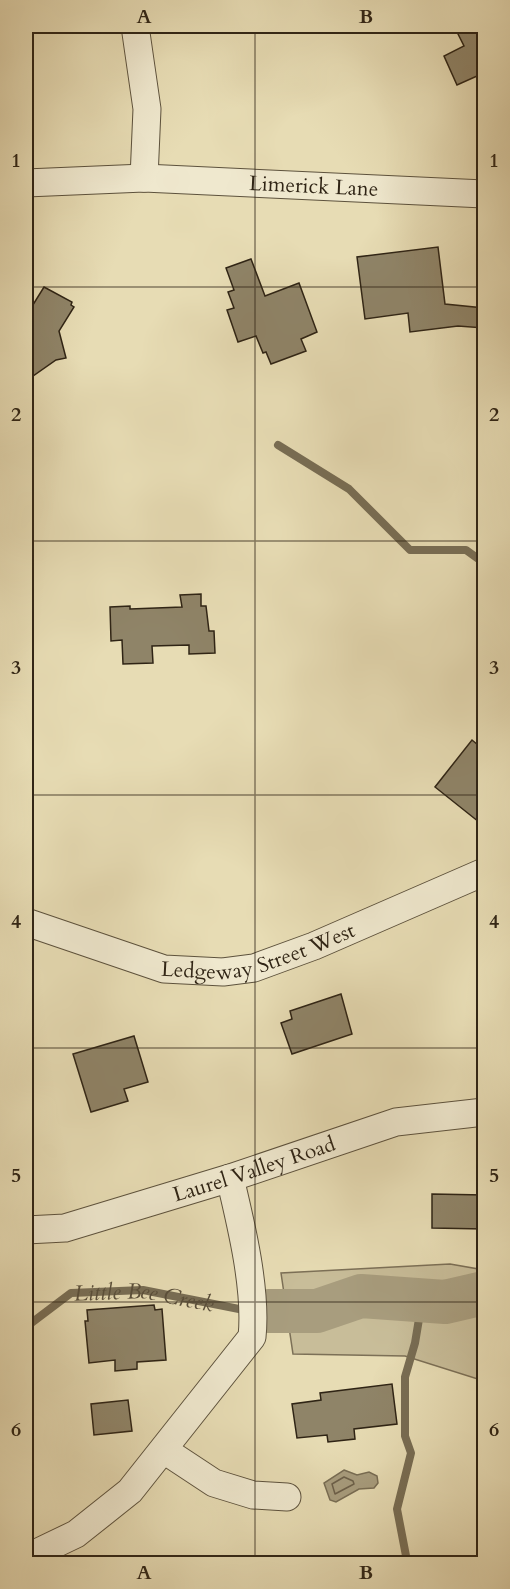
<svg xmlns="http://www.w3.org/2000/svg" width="510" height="1589" font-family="Cardo,serif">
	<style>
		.green { fill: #c8bd99; stroke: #7c7057; stroke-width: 1.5 }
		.water { fill: #a89d7e; stroke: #786d54; stroke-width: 1.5 }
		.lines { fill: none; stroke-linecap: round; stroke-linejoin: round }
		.shore { stroke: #6c604a; stroke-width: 1.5 }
		.stream { stroke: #786d54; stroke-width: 8 }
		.river { stroke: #a89d7e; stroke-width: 44 }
		.building { fill: #8f8468; stroke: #2f2415; stroke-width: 1.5 }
		.minor-casing { stroke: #5d523d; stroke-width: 29 }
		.minor { stroke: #efe8ce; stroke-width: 27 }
		.grid { fill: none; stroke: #2f2415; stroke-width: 1.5; stroke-opacity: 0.55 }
		.labels { text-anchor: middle; stroke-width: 6; stroke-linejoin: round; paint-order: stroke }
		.street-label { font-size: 21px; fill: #2f2415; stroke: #efe8ce }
		.water-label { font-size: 22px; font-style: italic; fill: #594e3a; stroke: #efe8ce }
		.neatline { fill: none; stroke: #2f2415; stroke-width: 2 }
		.grid-label { font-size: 20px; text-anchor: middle; font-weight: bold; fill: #2f2415 }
	</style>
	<rect width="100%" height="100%" fill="#e7dcb4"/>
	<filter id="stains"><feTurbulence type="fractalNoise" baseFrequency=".00333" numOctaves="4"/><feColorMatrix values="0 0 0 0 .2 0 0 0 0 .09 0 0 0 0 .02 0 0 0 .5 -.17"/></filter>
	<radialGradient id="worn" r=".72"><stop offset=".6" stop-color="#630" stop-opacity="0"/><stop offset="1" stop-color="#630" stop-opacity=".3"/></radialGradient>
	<!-- green -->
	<path class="green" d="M450,1264l34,6v111l-79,-25 -112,-2 -12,-81z"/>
	<!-- water -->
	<path class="water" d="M344,1470l13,5 12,-3 8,4 1,7 -4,5 -15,1 -23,13 -6,-2 -6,-17z"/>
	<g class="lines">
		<!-- shore -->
		<path class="shore" d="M344,1477l9,4 1,3 -19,10 -3,-10z"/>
		<!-- stream -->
		<g class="stream">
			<path d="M278,445l71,44 61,61h56l18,13"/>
			<path id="s1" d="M26,1327l45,-34 72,-3 96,19"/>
			<path d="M410,1564l-3,-3 -10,-52 14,-56 -6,-17v-59l10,-34 7,-42"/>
		</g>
		<!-- river -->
		<path class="river" d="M268,1311h49l44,-15 84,6 39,-9"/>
	</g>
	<!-- building -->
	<path class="building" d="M454,26h30v65l-7,-15 -20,9 -13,-29 20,-10z
		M438,247l7,57 39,4v20l-26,-2 -48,6 -2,-19 -43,6 -8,-62z
		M251,259l14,37 34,-13 18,49 -16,7 5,12 -35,13 -5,-12 -3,1 -7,-17 -18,6 -11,-32 7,-2 -6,-16 6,-2 -8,-22z
		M44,287l28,15 -1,3 3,2 -15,24 7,27 -10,2 -23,16 -7,-29v-31z
		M201,594v12h5l3,25h5l1,22 -26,1v-9l-37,1 1,17 -30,1 -1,-24 -11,1 -1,-34 20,-1v3l52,-2 -2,-12z
		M472,740l12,10v76l-49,-39z
		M341,994l11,40 -60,20 -11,-31 11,-4 -2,-8z
		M134,1036l14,46 -24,7 4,12 -37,11 -18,-58z
		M432,1194l52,1v34l-52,-1z
		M154,1305l1,5 7,-1 4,51 -29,2v7l-22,2v-11l-26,3 -4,-42h3l-1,-11z
		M392,1384l5,40 -43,5 1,10 -27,3 -1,-7 -30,3 -5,-34 29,-4 -1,-7z
		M128,1400l4,31 -38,4 -3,-31z"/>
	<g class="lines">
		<defs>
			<g id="minor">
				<path d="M135,26l12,83 -3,69"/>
				<path id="s2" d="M26,183l118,-5 340,16"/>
				<path id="s3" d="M26,922l138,47 59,3 31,-4 60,-22 170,-74"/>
				<path id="s4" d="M26,1230l39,-2 165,-50 166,-56 88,-10"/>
				<path d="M164,1450l50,33 39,12 34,2"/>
				<path d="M26,1558l50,-24 54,-43 122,-154c5,-47 -11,-113 -22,-159"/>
			</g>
		</defs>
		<!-- minor casing -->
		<use href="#minor" class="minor-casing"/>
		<!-- minor -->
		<use href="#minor" class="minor"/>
	</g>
	<!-- grid -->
	<path class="grid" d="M255,26v1538M26,287h458M26,541h458M26,795h458M26,1048h458M26,1302h458"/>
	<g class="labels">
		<!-- street labels -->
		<g class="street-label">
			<text dy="7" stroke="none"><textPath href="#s2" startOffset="288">Limerick Lane</textPath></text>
			<text dy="7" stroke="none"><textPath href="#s3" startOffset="243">Ledgeway Street West</textPath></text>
			<text dy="7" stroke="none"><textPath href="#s4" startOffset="237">Laurel Valley Road</textPath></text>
		</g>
		<!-- water labels -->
		<g class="water-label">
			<text dy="8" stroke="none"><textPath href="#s1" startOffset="130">Little Bee Creek</textPath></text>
		</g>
	</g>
	<!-- margin -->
	<rect width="510" height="1589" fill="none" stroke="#e7dcb4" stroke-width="66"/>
	<rect x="33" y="33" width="444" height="1523" class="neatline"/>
	<g class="grid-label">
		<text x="144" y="23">A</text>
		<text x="366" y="23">B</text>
		<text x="16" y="167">1</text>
		<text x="494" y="167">1</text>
		<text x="16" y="421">2</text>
		<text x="494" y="421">2</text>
		<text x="16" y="674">3</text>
		<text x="494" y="674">3</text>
		<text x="16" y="928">4</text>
		<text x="494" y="928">4</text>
		<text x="16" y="1182">5</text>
		<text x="494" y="1182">5</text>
		<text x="16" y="1436">6</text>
		<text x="494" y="1436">6</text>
		<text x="144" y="1579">A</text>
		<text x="366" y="1579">B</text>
	</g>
	<rect width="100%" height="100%" filter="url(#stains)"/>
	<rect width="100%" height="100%" fill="url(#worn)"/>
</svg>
